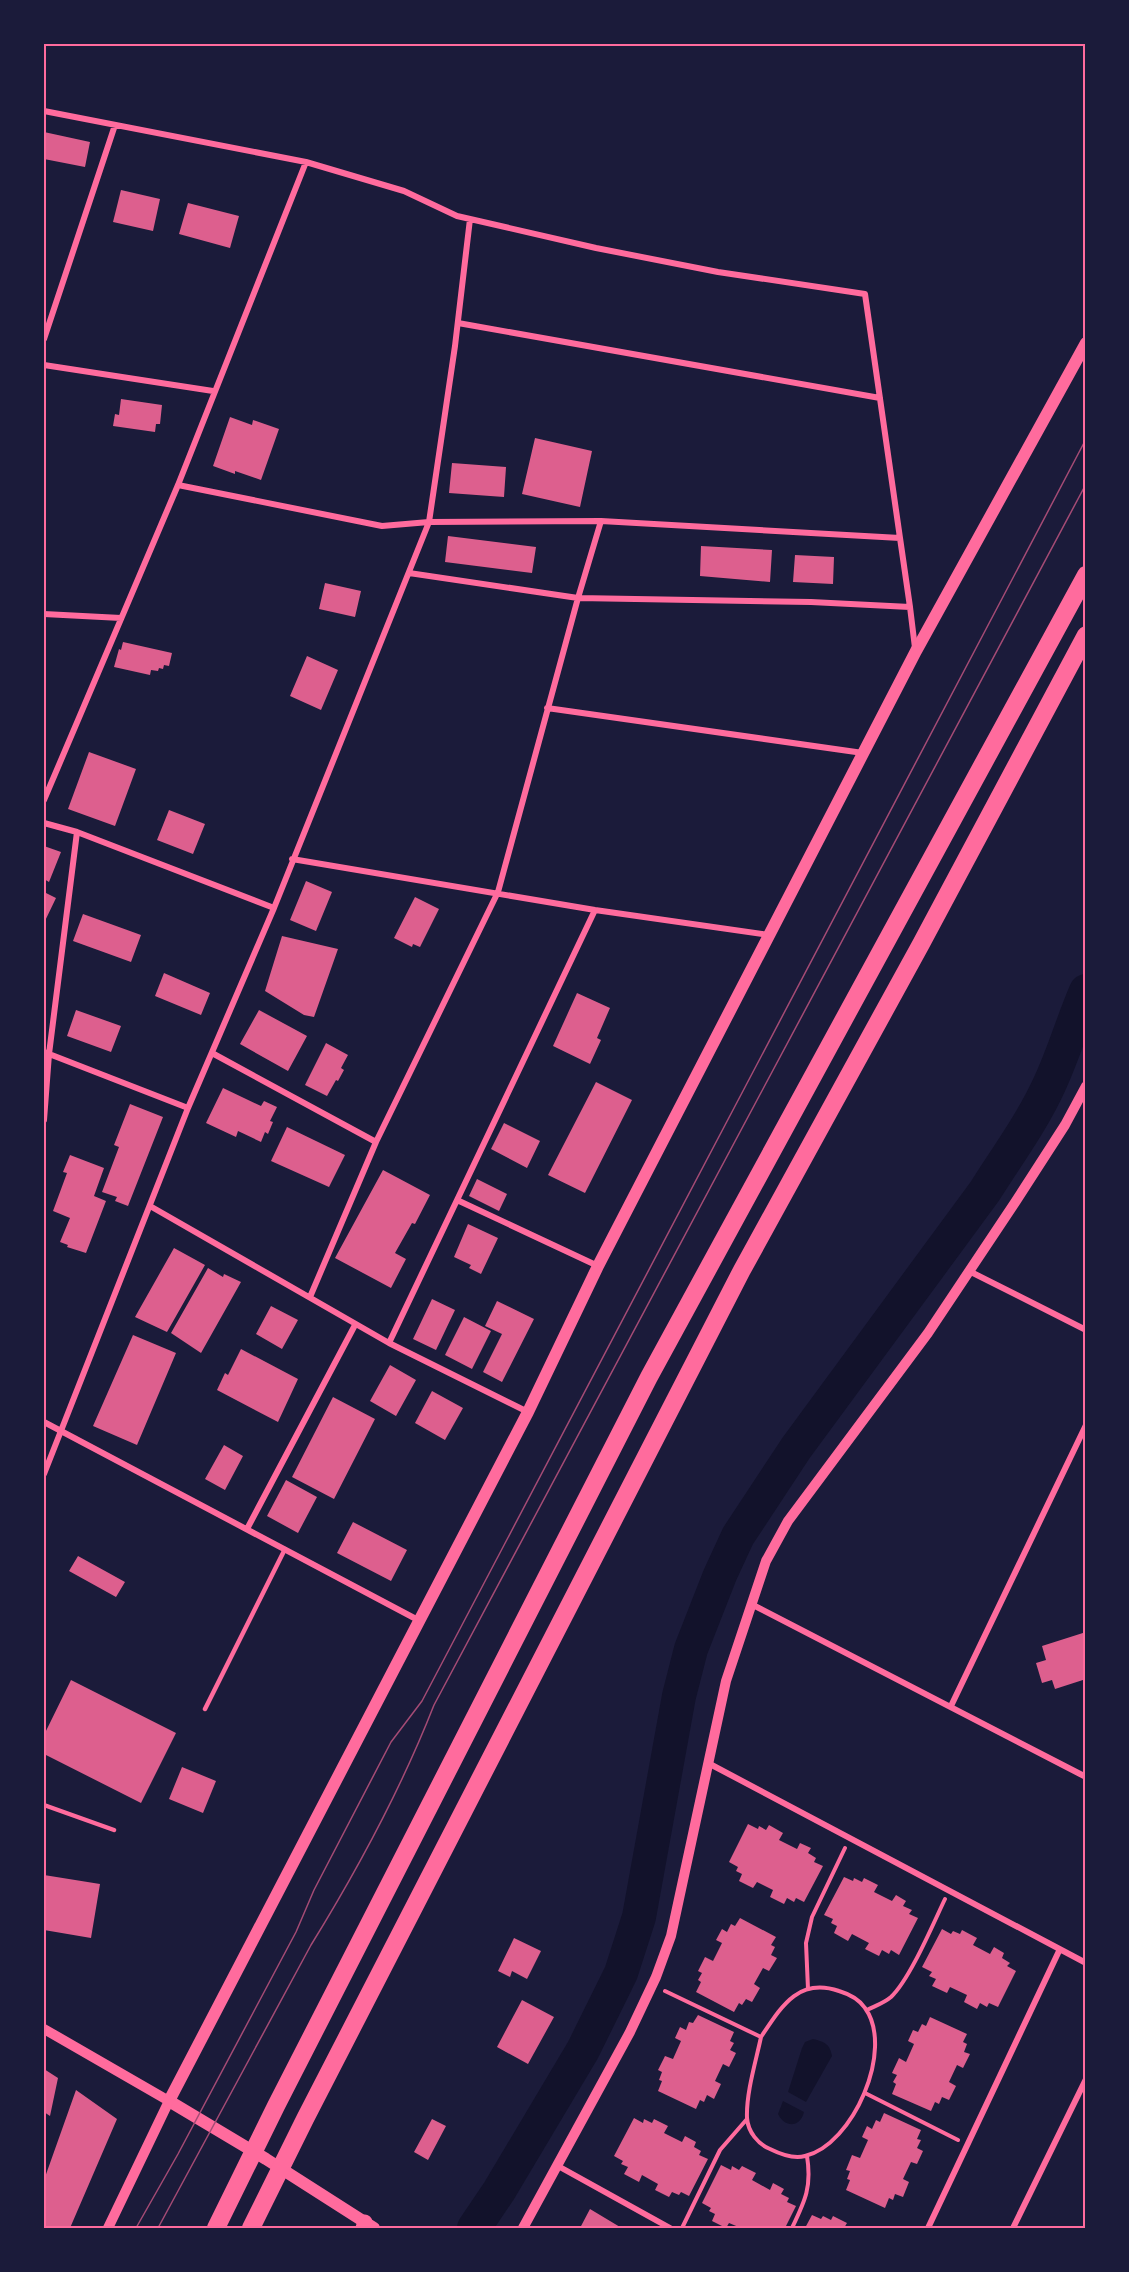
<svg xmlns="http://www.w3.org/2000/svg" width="1129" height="2272" font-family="Raleway,sans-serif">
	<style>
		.water { fill: #12122b }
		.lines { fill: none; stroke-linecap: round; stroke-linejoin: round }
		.river { stroke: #12122b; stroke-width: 34 }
		.building { fill: #dd5f8e }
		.path { stroke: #ff6b9d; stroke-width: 4 }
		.service { stroke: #ff6b9d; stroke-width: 4.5 }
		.minor { stroke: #ff6b9d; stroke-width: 6 }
		.tertiary { stroke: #ff6b9d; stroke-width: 10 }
		.secondary { stroke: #ff6b9d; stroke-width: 12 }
		.primary { stroke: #ff6b9d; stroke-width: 15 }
		.motorway { stroke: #ff6b9d; stroke-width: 18 }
		.tram { stroke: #a44b75; stroke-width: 1.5 }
		.neatline { fill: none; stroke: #ff6b9d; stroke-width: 2 }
	</style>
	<rect width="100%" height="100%" fill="#1b1b3a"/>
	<!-- water -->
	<path class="water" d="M813,2039c12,3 17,5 19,17l-26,46 -18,-10 14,-44 3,-6z
		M783,2101l21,11c-4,16 -19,16 -26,2z"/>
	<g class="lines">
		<!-- river -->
		<path class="river" d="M474,2228l25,-37 84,-141 38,-77 18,-56 40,-221 12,-47 29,-74 18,-39 58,-88 189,-257c22,-35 48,-70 65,-108 14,-30 23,-62 36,-92"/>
	</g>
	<!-- building -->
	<path class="building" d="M44,132l46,10 -5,25 -41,-8z
		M121,190l39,9 -7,32 -40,-9z
		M188,203l51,13 -9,32 -51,-14z
		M121,399l41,6 -2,19h-4l-1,8 -42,-6 2,-12 4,1z
		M230,417l22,8 1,-5 26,9 -18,51 -26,-9v3l-22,-8z
		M535,438l57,13 -12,56 -58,-13z
		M452,463l54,4 -2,30 -55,-4z
		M448,536l88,11 -4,26 -87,-11z
		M701,546l71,4 -2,32 -70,-6z
		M795,555l39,2 -1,27 -40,-2z
		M325,583l36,8 -6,26 -36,-8z
		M123,642l49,11 -3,13 -5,-1 -1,4 -4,-1 -1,3 -7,-1 -1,5 -36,-8 5,-18 2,1z
		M307,656l31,14 -17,40 -31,-14z
		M89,752l47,17 -21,57 -47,-17z
		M169,810l36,14 -12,30 -36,-14z
		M44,846l17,6 -12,30 -5,-3z
		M306,881l26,11 -16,39 -26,-11z
		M44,892l12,6 -12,25z
		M415,897l24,12 -19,38 -7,-3 -1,3 -18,-9z
		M83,914l58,21 -10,27 -58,-21z
		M282,936l56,13 -24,68 -10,-2 -39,-24z
		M164,973l46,20 -9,22 -46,-19z
		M577,993l33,15 -13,30 4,2 -11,24 -37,-18z
		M76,1010l45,16 -10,26 -44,-16z
		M259,1010l48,26 -19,35 -48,-27z
		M326,1043l22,12 -7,13 3,2 -6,11 -2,-1 -9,16 -22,-11z
		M596,1082l36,18 -47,93 -37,-18z
		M223,1088l38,18 3,-5 13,6 -7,14 3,1 -5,12 -3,-2 -4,10 -23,-11 -2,6 -30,-14z
		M130,1104l33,13 -35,89 -13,-5 2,-4 -15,-5 17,-45 -5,-2z
		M504,1123l36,18 -13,27 -36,-19z
		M287,1127l58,28 -16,32 -58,-26z
		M70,1155l34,13 -10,28 12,5 -20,52 -19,-6 1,-2 -8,-3 10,-24 -17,-7 14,-38 -4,-1z
		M383,1170l47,25 -15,29 -3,-1 -17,30 11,6 -15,29 -56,-30z
		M477,1179l30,15 -8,17 -30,-15z
		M468,1224l30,14 -17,36 -12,-6 2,-3 -17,-8z
		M174,1248l31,17 -38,67 -32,-15z
		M208,1268l15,9 1,-3 17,8 -40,71 -30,-20z
		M432,1299l23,11 -19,40 -23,-11z
		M497,1301l37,18 -32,63 -19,-10 19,-38 -17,-8z
		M271,1306l27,14 -16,29 -26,-15z
		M464,1317l27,14 -19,38 -27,-14z
		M133,1335l43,18 -39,92 -44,-19z
		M241,1349l57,30 -20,43 -61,-32 8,-17 3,2z
		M390,1365l26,15 -20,36 -26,-15z
		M432,1391l31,17 -18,32 -30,-17z
		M333,1397l42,22 -41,80 -42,-22z
		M224,1445l19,11 -18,34 -20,-11z
		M286,1480l31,17 -19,36 -31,-17z
		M353,1522l54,28 -16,31 -54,-28z
		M78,1556l47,26 -9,15 -47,-26z
		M1086,1632v47l-31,10 -3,-9 -10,3 -6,-20 10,-3 -4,-14z
		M71,1680l105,53 -35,70 -97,-49v-19z
		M182,1767l34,14 -13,32 -34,-14z
		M748,1824l10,5 1,-3 7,4 3,-5 14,8 -4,7 18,9 3,-6 11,5 -3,5 8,5 -2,4 9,4 -19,36 -8,-4 -2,4 -7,-4 -3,6 -14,-7 3,-7 -16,-8 -4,6 -14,-7 3,-7 -6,-3 2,-4 -9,-5z
		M44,1875l56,9 -9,54 -47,-8z
		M844,1877l9,4 1,-3 8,4 2,-4 14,7 -4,7 18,9 4,-6 10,6 -3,5 9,4 -3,4 9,4 -19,37 -8,-5 -2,4 -7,-4 -3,6 -14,-7 4,-6 -17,-9 -4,7 -14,-8 3,-7 -6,-3 2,-4 -9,-4z
		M740,1918l36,19 -5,8 4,2 -4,8 6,3 -8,13 -6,-3 -9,16 6,4 -8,14 -6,-3 -4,6 -3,-2 -5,9 -38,-20 5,-10 -3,-2 4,-7 -4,-2 7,-14 8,4 9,-18 -6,-3 6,-11 5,3 4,-8 4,2z
		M942,1929l9,5 2,-3 7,3 2,-4 15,8 -4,7 17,9 4,-7 10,6 -2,5 8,5 -3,3 9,5 -18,36 -9,-4 -2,4 -7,-4 -3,6 -13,-7 3,-7 -17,-8 -3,6 -15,-7 4,-7 -7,-3 3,-4 -10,-5z
		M514,1938l27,13 -14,28 -15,-8 -2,6 -12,-6z
		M522,2000l32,17 -26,47 -31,-17z
		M698,2015l36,17 -4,9 4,2 -4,7 6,3 -7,14 -6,-3 -8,17 6,3 -7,15 -7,-4 -3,7 -4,-2 -4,9 -38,-18 4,-10 -3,-1 3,-8 -4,-2 7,-14 8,3 8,-18 -6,-3 5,-11 6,3 3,-8 4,1z
		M930,2017l37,17 -4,8 4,2 -3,8 6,2 -7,14 -6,-3 -8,17 7,4 -7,14 -7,-3 -3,7 -4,-2 -4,9 -39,-17 4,-10 -3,-2 4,-7 -5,-2 7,-15 7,4 8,-18 -6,-3 5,-11 5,2 4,-8 4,2z
		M44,2069l14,9 -8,38 -6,-4z
		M76,2090l41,29 -47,109h-26v-48z
		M884,2113l37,17 -4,9 4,1 -4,8 6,3 -6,13 -6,-2 -8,17 6,3 -6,15 -8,-3 -2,6 -4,-2 -4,10 -39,-18 4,-10 -3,-1 3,-8 -4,-1 6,-15 8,3 8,-18 -6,-3 5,-11 5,3 4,-9 4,2z
		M634,2118l9,5 1,-4 8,4 2,-4 14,7 -4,7 18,9 3,-6 11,6 -2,5 7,4 -2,4 9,4 -19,37 -8,-4 -2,3 -7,-3 -3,5 -14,-7 3,-6 -16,-9 -3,7 -15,-8 4,-7 -7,-3 2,-3 -9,-5z
		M432,2119l14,7 -18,34 -14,-8z
		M721,2165l10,5 1,-4 7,4 3,-4 14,7 -4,7 18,10 3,-7 11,6 -3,5 8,4 -2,4 9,4 -11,22h-44l-12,-5 -3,5 -14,-7 3,-7 -6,-3 2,-3 -9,-5z
		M590,2209l30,18 4,1h-44z
		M812,2215l9,4 2,-3 8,4 2,-4 14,7 -3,5h-39z"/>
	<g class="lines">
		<!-- path -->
		<path class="path" d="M808,1989l-2,-46 6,-26 33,-69
			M665,1991l96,46c-5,24 -15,56 -14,81 1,14 11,26 23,31 10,5 24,10 35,7 48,-11 90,-107 60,-148 -6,-9 -16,-14 -26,-17 -41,-14 -58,16 -78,46
			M867,2010c8,-4 17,-7 24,-13 19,-18 42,-73 54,-98
			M865,2093l93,47
			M682,2228l38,-78 27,-31
			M792,2228c13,-27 20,-41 15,-72"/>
		<!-- service -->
		<path class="service" d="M205,1709l80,-160
			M44,1805l70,25"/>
		<!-- minor -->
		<path class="minor" d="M44,111l262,51 98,29 53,25 139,32 122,24 147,22 35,244
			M458,323l422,75
			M44,339l71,-214
			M44,365l169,26
			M178,485l204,41 47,-4 172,-1 299,17 10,69
			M409,573l169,25 233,4 99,5 5,41
			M44,614l77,4
			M547,708l316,45
			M44,800l134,-315 128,-323
			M44,823l33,9 197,76
			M292,859l303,51 174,25
			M44,1052l144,56
			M212,1053l164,89
			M44,1120l5,-66 28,-222
			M457,1200l141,66
			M150,1206l239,137 139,69
			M969,1271l117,59
			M310,1297l66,-155 122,-250 80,-294 23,-77
			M389,1343l206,-433
			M44,1422l374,198
			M44,1474l144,-366 86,-200 155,-386 26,-176 15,-127
			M247,1529l108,-204
			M751,1604l335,173
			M951,1706l135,-281
			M708,1763l378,200
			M558,2166l112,62
			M928,2228l131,-277
			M1013,2228l73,-149"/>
		<!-- tertiary -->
		<path class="tertiary" d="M44,2029l125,72 -61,127
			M523,2228l107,-196 26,-55 15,-41 55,-255 40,-120 22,-40 140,-188 88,-132 49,-76 21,-39"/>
		<!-- secondary -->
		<path class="secondary" d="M374,2228l-108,-69 -97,-58 359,-689 70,-146 318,-615 170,-308"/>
		<!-- primary -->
		<path class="primary" d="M363,2228l2,-6"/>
		<!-- motorway -->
		<path class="motorway" d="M216,2228l60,-122 373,-729 437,-802
			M251,2228l54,-109 437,-849 179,-326 165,-309"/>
		<!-- tram -->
		<path class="tram" d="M136,2228l42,-74 118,-222 18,-42 77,-148 31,-41 664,-1262
			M158,2228l153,-283c47,-76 90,-156 123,-240l652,-1221"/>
	</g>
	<!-- border -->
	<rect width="1129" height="2272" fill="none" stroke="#1b1b3a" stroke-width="90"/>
	<rect x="45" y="45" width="1039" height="2182" class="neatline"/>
</svg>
